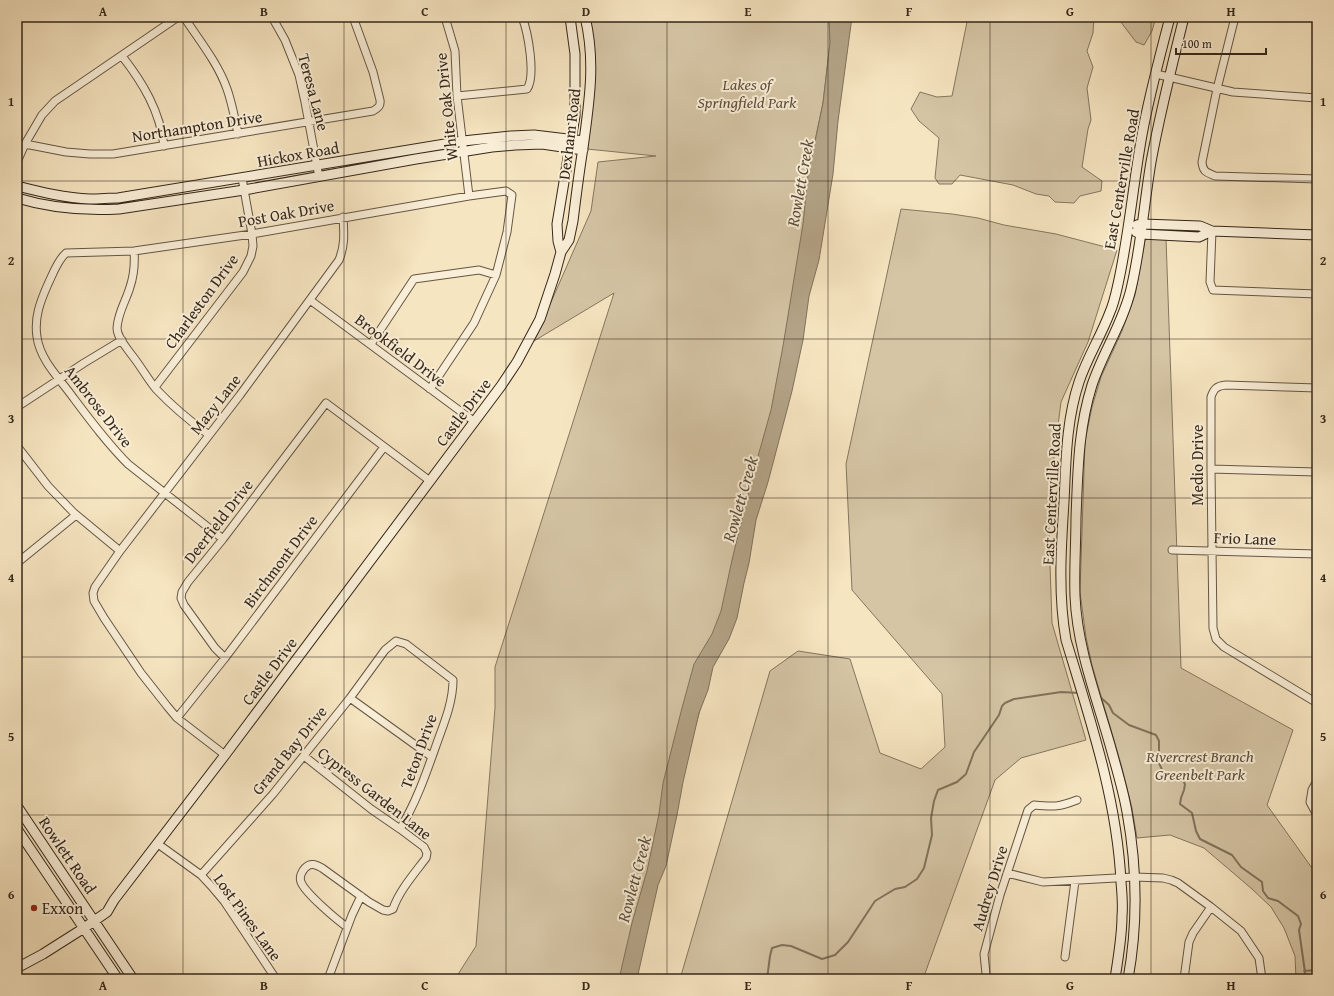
<svg xmlns="http://www.w3.org/2000/svg" width="1334" height="996" font-family="'Gentium Book Plus',serif">
	<style>
		.green { fill: #d5c5a5; stroke: #857660 }
		.water { fill: #b4a488; stroke: #81725c }
		.lines { fill: none; stroke-linecap: round; stroke-linejoin: round }
		.stream { stroke: #81725c; stroke-width: 2 }
		.street-casing { stroke: #655644; stroke-width: 9 }
		.secondary-casing { stroke: #35271a; stroke-width: 11 }
		.street { stroke: #f9eed7; stroke-width: 7 }
		.secondary { stroke: #f9eed7; stroke-width: 9 }
		.grid { fill: none; stroke: #35271a; stroke-width: 1; stroke-opacity: 0.55 }
		.poi-dot { fill: #8f2418; stroke: #f9eed7; stroke-width: 1.5 }
		.labels { text-anchor: middle; stroke-width: 4; stroke-linejoin: round; paint-order: stroke }
		.park-label { font-size: 16px; font-style: italic; fill: #5d4e3d; stroke: #f9eed7 }
		.street-label { font-size: 16px; fill: #35271a; stroke: #f9eed7 }
		.poi-label { font-size: 16px; fill: #35271a; stroke: #f9eed7; text-anchor: start }
		.water-label { font-size: 17px; font-style: italic; fill: #5b4c3b; stroke: #f9eed7 }
		.neatline { fill: none; stroke: #35271a; stroke-width: 1.5 }
		.grid-label { font-size: 13px; text-anchor: middle; font-weight: bold; fill: #35271a }
	</style>
	<rect width="100%" height="100%" fill="#f6e5c1"/>
	<filter id="stains"><feTurbulence type="fractalNoise" baseFrequency=".005" numOctaves="4"/><feColorMatrix values="0 0 0 0 .2 0 0 0 0 .09 0 0 0 0 .02 0 0 0 .5 -.17"/></filter>
	<radialGradient id="worn" r=".72"><stop offset=".6" stop-color="#630" stop-opacity="0"/><stop offset="1" stop-color="#630" stop-opacity=".3"/></radialGradient>
	<!-- green -->
	<path class="green" d="M587,17h242l1,26 -7,60 -15,71 5,1 -31,221 -43,168 -111,415h-173l21,-33 19,-238v-41l119,-374 -80,48 57,-130 7,-49 58,-6 -69,-7z
		M968,17h126l-1,16 -6,18 6,16 -6,21 4,32 -3,9 -6,38 20,14 -1,10 -21,5 -6,7 -19,-1 -6,-6 -13,-2 -23,-9 -53,-10 -8,9h-13l-4,-6 4,-40 -20,-17 -8,-12 9,-17 17,5 15,-1z
		M1117,17h39l-4,14 -8,14 -8,-3z
		M901,209l51,5 26,4 26,7 52,9 61,16 -29,92 -27,60 -13,103 4,118 34,117 -65,18 -26,22 -72,199h-243l90,-308 28,-20 52,8 30,94 41,16 24,-22 -3,-53 -90,-104 -6,-126z
		M1149,238h17l15,430 112,62 -26,75 50,70v104h-21l-1,-23 -11,-28 -13,-21 -19,-18 -48,-41 -34,-13 -33,3 -5,-30 -11,-44 -29,-99 -6,-28 -6,-45 5,-151 7,-34 9,-30 21,-46 13,-36 9,-50 1,-5z"/>
	<!-- water -->
	<path class="water" d="M829,17h23l-14,104 -5,53 -14,86 -10,36 -6,44 -11,51 -24,91 -12,38 -7,43 -5,20 -7,35 -8,21 -16,28 -5,23 -9,23 -16,69 -6,33 -11,51 -8,19 -21,94h-18l13,-56 15,-52 12,-57 4,-31 19,-75 12,-44 18,-30 9,-23 11,-51 21,-86 18,-64 12,-64 20,-122 5,-49 15,-72 7,-60z"/>
	<g class="lines">
		<!-- stream -->
		<path class="stream" d="M1098,695l11,10 4,8 16,12 27,10 3,6v22l4,9 7,5 13,4 2,3 -1,6 -3,8 -1,6 12,9 4,18 4,8 32,16 9,12 21,15 1,9 5,7 10,3 20,15 3,8 -2,6 7,49
			M1304,971l13,-1
			M767,979l3,-23 2,-8 10,-3 9,1 31,13 13,-4 13,-13 27,-41 20,-12 10,-2 12,-8 7,-11 8,-33 -1,-17 3,-17 4,-11 19,-8 9,-8 8,-22 25,-37 3,-9 3,-3 9,-4 47,-7 19,1"/>
		<defs>
			<path id="street" d="M184,17c15,23 34,46 43,72 5,14 8,30 11,45
				M272,17l13,23 14,35 6,27 14,75
				M445,17l10,34 2,45 12,100
				M1235,17l-18,72 -15,73c1,10 4,10 13,14l102,3
				M17,20l5,-3
				M122,56c21,27 38,55 42,90
				M1156,74l77,18 84,6
				M457,96l70,-7c9,-13 1,-57 -5,-72
				M25,144l41,8 24,2h23l260,-43c5,-3 8,-5 7,-11l-7,-28 -20,-55
				M17,162l8,-18 17,-29 13,-14 123,-84
				M1212,231l-2,51 3,8 104,4
				M134,251c1,13 0,24 -4,36 -4,14 -12,25 -13,41 0,9 9,19 14,26 9,11 16,24 25,35 16,17 34,32 53,46
				M310,300l165,122
				M371,344l43,-65 65,-9 17,5
				M155,387l88,-115 8,-16 2,-10 -1,-12 -10,-56
				M1317,388l-91,-3c-9,1 -12,3 -15,12v72l2,159 3,11 8,8 93,56
				M17,407l67,-44 38,-23
				M17,446l31,40 26,27 46,38
				M1211,469l106,3
				M223,539l-95,-75c-21,-21 -38,-44 -56,-68 -12,-17 -32,-36 -35,-59 -3,-19 3,-35 11,-53 5,-10 9,-23 18,-31l68,-2 118,-17 217,-38 37,-5 6,4 -5,37 -11,43 -22,48 -44,66
				M1172,550l145,4
				M17,563l59,-48
				M225,658l-10,-10 -31,-43 -3,-7 1,-6 6,-10 35,-43 103,-136 104,78
				M350,698l82,59
				M177,718l48,-60 159,-211
				M225,755l-48,-37 -10,-12 -26,-33 -37,-55 -10,-17 -1,-8 2,-6 25,-36 120,-156 99,-135c6,-15 5,-26 4,-43
				M304,756l67,53 29,20 24,18 3,6 -1,5c-12,16 -27,33 -33,51l-5,2 -5,-1 -14,-8 -47,-34c-6,-3 -11,-6 -17,0 -3,3 -6,9 -4,14 4,11 36,38 46,45
				M1317,781l-5,9 -2,12 7,13
				M158,844l43,31 12,13 11,13 52,78
				M1007,873l36,9 91,-5 29,1 8,2 7,3 33,24 30,24 18,27 3,21
				M201,875l72,-81 77,-96 35,-48 11,-9 10,3 47,36c0,21 -8,41 -15,60 -11,31 -21,61 -38,89
				M1065,957l10,-76
				M328,979l24,-64 9,-19
				M988,979l-2,-5 -2,-20 16,-59 28,-85 6,-5c20,2 25,2 43,-5
				M1184,979l5,-37 4,-9 18,-26"/>
			<path id="secondary" d="M17,186c24,6 48,12 73,13 10,0 19,-1 28,-1l345,-57 48,-5 23,-1 50,6
				M17,198c33,10 67,13 102,11l125,-19 172,-31 76,-12 23,-2 27,-1 41,6
				M1137,225l5,-1 58,2 12,5 105,4
				M1136,232l5,2 58,3 13,-6
				M561,252l-3,-11 -1,-17 18,-108v-62l-5,-37
				M17,806l116,173
				M17,829l101,150
				M17,968l26,-14 41,-26 23,-16 7,-12 111,-145 276,-369 16,-24 23,-43 15,-45 6,-22 8,-12 4,-19c3,-24 6,-49 10,-73 6,-45 13,-86 2,-131
				M1115,979c3,-21 7,-42 7,-63 1,-11 0,-23 -1,-34 -4,-83 -31,-163 -55,-242 -8,-44 -5,-93 -2,-138 2,-40 2,-81 15,-120 8,-24 22,-46 31,-70 4,-9 6,-19 8,-28 11,-49 15,-99 24,-149 7,-39 18,-79 28,-118
				M1128,979c10,-55 9,-112 -1,-167 -4,-23 -11,-45 -17,-67 -14,-49 -33,-98 -35,-149 -1,-26 1,-53 1,-79 2,-47 2,-87 16,-132 11,-33 31,-62 39,-96 10,-42 13,-85 20,-127 9,-49 21,-97 33,-145"/>
		</defs>
		<!-- street casing -->
		<use href="#street" class="street-casing"/>
		<!-- secondary casing -->
		<use href="#secondary" class="secondary-casing"/>
		<!-- street -->
		<use href="#street" class="street"/>
		<!-- secondary -->
		<use href="#secondary" class="secondary"/>
	</g>
	<!-- grid -->
	<path class="grid" d="M183,17v962M344,17v962M506,17v962M667,17v962M828,17v962M990,17v962M1151,17v962M17,181h1300M17,339h1300M17,498h1300M17,657h1300M17,815h1300"/>
	<!-- markers -->
	<circle class="poi-dot" cx="34" cy="908" r="4"/>
	<g class="labels">
		<!-- park labels -->
		<g class="park-label">
			<text x="747" y="90">Lakes of<tspan x="747" dy="18">Springfield Park</tspan></text>
			<text x="1200" y="762">Rivercrest Branch<tspan x="1200" dy="18">Greenbelt Park</tspan></text>
		</g>
		<!-- street labels -->
		<g class="street-label">
			<text transform="translate(314 92) rotate(75)" y="6">Teresa Lane</text>
			<text transform="translate(446 107) rotate(-96)" y="6">White Oak Drive</text>
			<text transform="translate(197 126) rotate(-9)" y="6">Northampton Drive</text>
			<text transform="translate(569 134) rotate(-83)" y="6">Dexham Road</text>
			<text transform="translate(298 154) rotate(-10)" y="6">Hickox Road</text>
			<text transform="translate(1121 179) rotate(-80)" y="6">East Centerville Road</text>
			<text transform="translate(286 213) rotate(-10)" y="6">Post Oak Drive</text>
			<text transform="translate(201 301) rotate(-54)" y="6">Charleston Drive</text>
			<text transform="translate(401 350) rotate(37)" y="6">Brookfield Drive</text>
			<text transform="translate(215 404) rotate(-52)" y="6">Mazy Lane</text>
			<text transform="translate(99 406) rotate(52)" y="6">Ambrose Drive</text>
			<text transform="translate(463 412) rotate(-53)" y="6">Castle Drive</text>
			<text transform="translate(1197 465) rotate(-90)" y="6">Medio Drive</text>
			<text transform="translate(1051 494) rotate(-87)" y="6">East Centerville Road</text>
			<text transform="translate(218 521) rotate(-52)" y="6">Deerfield Drive</text>
			<text transform="translate(1245 538) rotate(2)" y="6">Frio Lane</text>
			<text transform="translate(280 561) rotate(-53)" y="6">Birchmont Drive</text>
			<text transform="translate(269 671) rotate(-53)" y="6">Castle Drive</text>
			<text transform="translate(289 750) rotate(-51)" y="6">Grand Bay Drive</text>
			<text transform="translate(418 751) rotate(-70)" y="6">Teton Drive</text>
			<text transform="translate(375 793) rotate(38)" y="6">Cypress Garden Lane</text>
			<text transform="translate(68 855) rotate(56)" y="6">Rowlett Road</text>
			<text transform="translate(989 888) rotate(-73)" y="6">Audrey Drive</text>
			<text transform="translate(248 917) rotate(54)" y="6">Lost Pines Lane</text>
		</g>
		<!-- poi labels -->
		<g class="poi-label">
			<text x="42" y="914">Exxon</text>
		</g>
		<!-- water labels -->
		<g class="water-label">
			<text transform="translate(800 183) rotate(-80)" y="6">Rowlett Creek</text>
			<text transform="translate(740 499) rotate(-74)" y="6">Rowlett Creek</text>
			<text transform="translate(634 879) rotate(-75)" y="6">Rowlett Creek</text>
		</g>
	</g>
	<!-- margin -->
	<rect width="1334" height="996" fill="none" stroke="#f6e5c1" stroke-width="44"/>
	<!-- scale -->
	<path d="M1176 48v6h90v-6" fill="none" stroke="#35271a" stroke-width="2"/>
	<text x="1182" y="48" font-size="12" fill="#35271a" stroke="#f9eed7" stroke-width="3" paint-order="stroke">100 m</text>
	<rect x="22" y="22" width="1290" height="952" class="neatline"/>
	<g class="grid-label">
		<text x="103" y="16">A</text>
		<text x="264" y="16">B</text>
		<text x="425" y="16">C</text>
		<text x="586" y="16">D</text>
		<text x="748" y="16">E</text>
		<text x="909" y="16">F</text>
		<text x="1070" y="16">G</text>
		<text x="1231" y="16">H</text>
		<text x="11" y="106">1</text>
		<text x="1323" y="106">1</text>
		<text x="11" y="265">2</text>
		<text x="1323" y="265">2</text>
		<text x="11" y="423">3</text>
		<text x="1323" y="423">3</text>
		<text x="11" y="582">4</text>
		<text x="1323" y="582">4</text>
		<text x="11" y="741">5</text>
		<text x="1323" y="741">5</text>
		<text x="11" y="899">6</text>
		<text x="1323" y="899">6</text>
		<text x="103" y="990">A</text>
		<text x="264" y="990">B</text>
		<text x="425" y="990">C</text>
		<text x="586" y="990">D</text>
		<text x="748" y="990">E</text>
		<text x="909" y="990">F</text>
		<text x="1070" y="990">G</text>
		<text x="1231" y="990">H</text>
	</g>
	<rect width="100%" height="100%" filter="url(#stains)"/>
	<rect width="100%" height="100%" fill="url(#worn)"/>
</svg>
